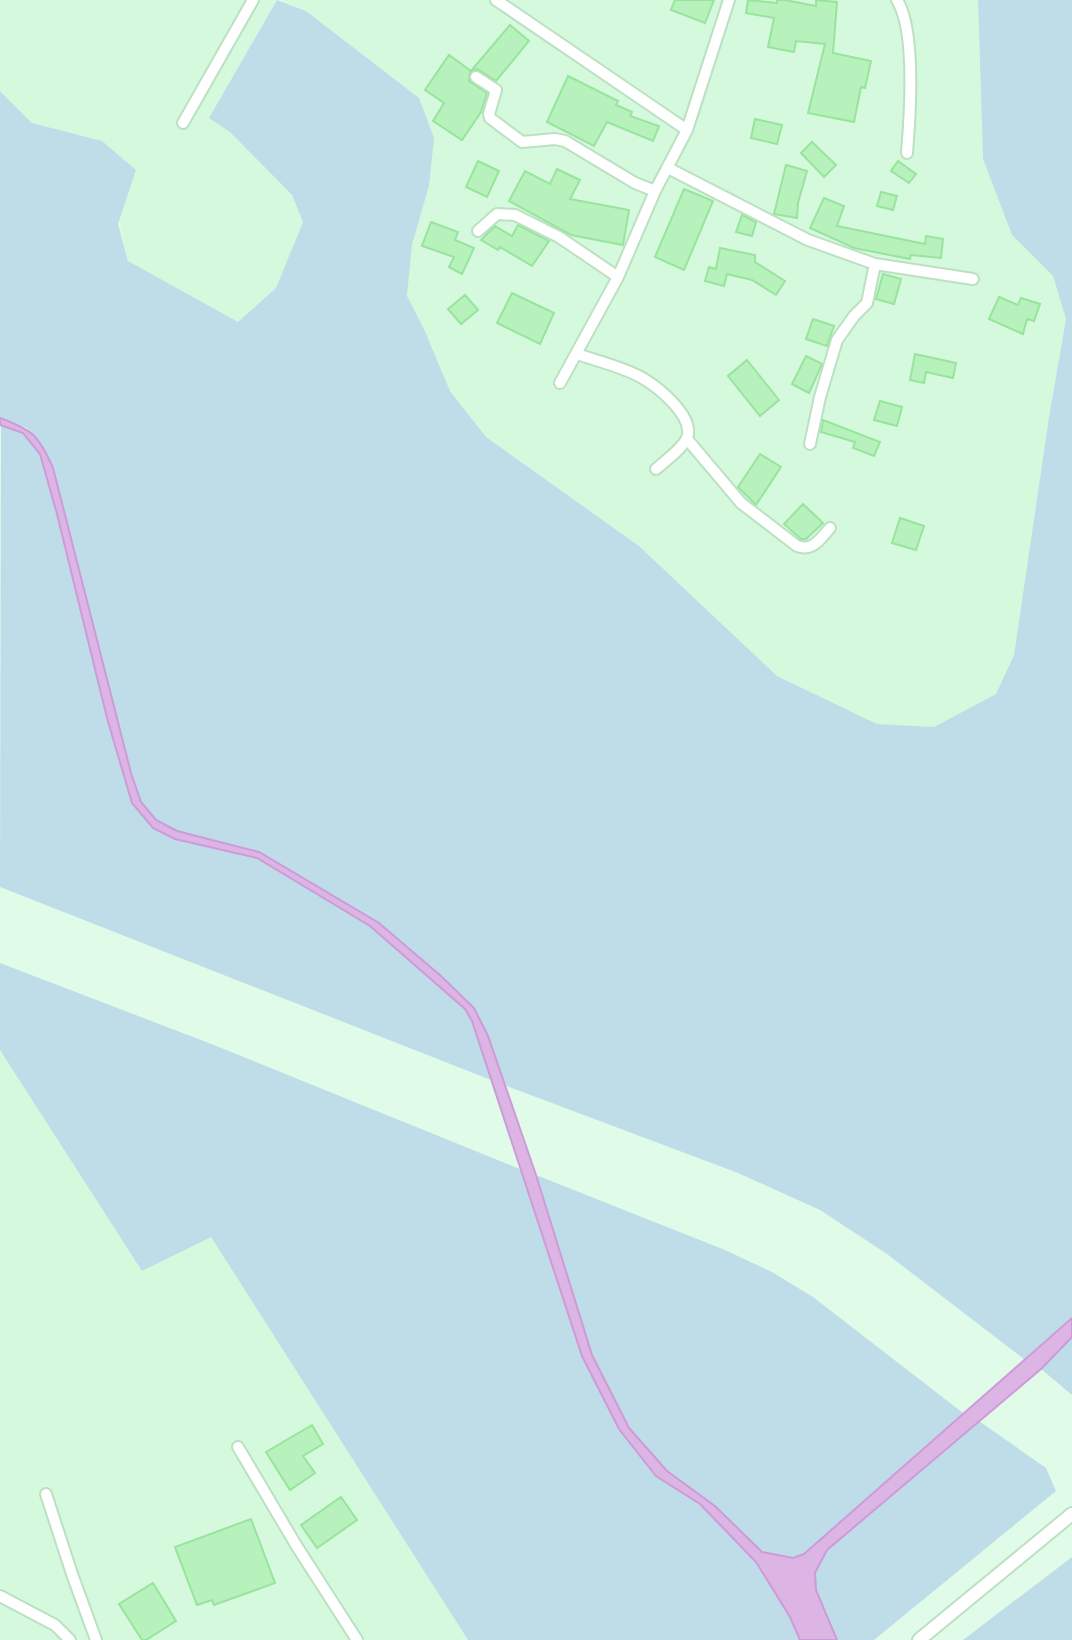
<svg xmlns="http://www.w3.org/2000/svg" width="1072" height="1640" font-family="'Varela Round',sans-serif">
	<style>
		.residential { fill: #d4f9dd }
		.green { fill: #bfdde9 }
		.water { fill: #ddb5e5; stroke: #cd9bd7; stroke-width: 2 }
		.building { fill: #b7f2bc; stroke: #98e49d; stroke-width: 2 }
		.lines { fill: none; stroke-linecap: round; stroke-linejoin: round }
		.minor-casing { stroke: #bce0c2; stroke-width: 14 }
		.tertiary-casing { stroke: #bce0c2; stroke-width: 16 }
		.minor { stroke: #fff; stroke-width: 10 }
		.tertiary { stroke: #fff; stroke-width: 12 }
	</style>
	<rect width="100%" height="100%" fill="#e0fce8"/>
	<!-- residential -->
	<path class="residential" d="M0,0h277l-67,117 20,15 62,64 11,26 -27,66 -38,35 -110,-62 -26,-120 -70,-18 -32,-32z
		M282,0h696l5,159 29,76 41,41 13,43 -17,98 -35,238 -18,39 -62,33 -57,-3 -100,-48 -138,-130 -153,-109 -36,-46 -26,-62 -17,-33 5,-51 17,-59 -10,-88 -113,-87z
		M0,1050l211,187 257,403h-468z"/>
	<!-- green -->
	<path class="green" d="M277,0l29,11 113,87 15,40 -5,48 -17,59 -5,51 17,33 26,62 36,46 153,109 138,130 100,48 57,3 62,-33 18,-39 35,-238 17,-98 -13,-43 -41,-41 -29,-76 -5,-159h94v1318l-47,42 -138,-106 -67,-44 -82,-37 -234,-88 -16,-49 -47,-60 -62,-53 -119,-71 -83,-21 -21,-11 -15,-18 -10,-29 -78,-305 -26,-40 -27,-10v-327l32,32 70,18 34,29 -18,54 10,37 110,61 38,-34 27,-66 -11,-27 -62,-63 -21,-14z
		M1,425l22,8 17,21 17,60 50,204 25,85 22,25 21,11 82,19 113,68 95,83 7,12 19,59 -491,-193z
		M0,963l214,82 306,124 62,187 74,120 44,28 56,58 34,55 10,23h-332l-257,-403 -69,34 -142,-221z
		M536,1175l189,75 47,22 41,25 150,116 -159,141 -11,4 -31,-6 -47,-46 -48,-35 -38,-43 -37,-73z
		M1072,1337v58l-31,-26z
		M979,1421l67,47 10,23 -182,149h-37l-21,-50 -1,-17 12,-23z
		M1072,1557v83h-109z"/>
	<!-- water -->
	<path class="water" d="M0,418c33,12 39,18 53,50l78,305 10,29 15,18 21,11 82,21 120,71 62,53 33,32 14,28 48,139 56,180 37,73 38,43 48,35 47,46 31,6 11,-4 268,-236v19l-31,32 -214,181 -12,23 1,17 21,50h-37l-10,-23 -34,-55 -56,-58 -44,-28 -37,-47 -37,-73 -110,-335 -7,-12 -95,-83 -113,-68 -82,-19 -22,-11 -21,-25 -25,-85 -50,-204 -17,-60 -17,-21 -23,-8z"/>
	<!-- building -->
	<path class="building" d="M675,0h39l-9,23 -34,-13z
		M748,0l29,3v-3h8l31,6v-6l21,2 -4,51 38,8 -6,27 -4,-1 -7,35 -46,-9 17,-69 -29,-3 -2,11 -26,-5 6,-29 -28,-5z
		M510,25l19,16 -33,40 -19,-12 -7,3 -1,9 18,12 -6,19 -19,28 -29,-19 11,-18 -19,-13 24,-35 22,16z
		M568,76l50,25 -2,4 16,7 -2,4 29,10 -6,15 -46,-19 -13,24 -47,-24z
		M755,119l27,6 -5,19 -26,-6z
		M812,142l24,23 -12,12 -23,-24z
		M478,161l21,10 -12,26 -21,-10z
		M898,161l18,13 -7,9 -18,-12z
		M786,165l21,6 -9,32 -1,15 -23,-4z
		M557,169l23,11 -10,19 59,11 -6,35 -52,-10 -62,-34 16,-30 25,13z
		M684,189l29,12 -29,69 -29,-13z
		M881,192l16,4 -4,14 -16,-4z
		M824,198l20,8 -7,20 88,18 1,-8 17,3 -2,19 -30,-3 -1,4 -56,-11 -44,-20z
		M742,215l14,7 -4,14 -16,-4z
		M431,222l27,10 -3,8 19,8 -12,26 -13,-7 5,-10 -32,-11z
		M518,225l31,16 -17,25 -32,-19 -2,3 -17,-10 14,-14 17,10z
		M720,248l35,7v7l30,19 -9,14 -24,-15 -25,-6 -3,12 -19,-5 4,-14 7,2z
		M883,274l18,5 -7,25 -18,-5z
		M512,293l42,20 -14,31 -43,-21z
		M465,295l13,15 -17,14 -13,-15z
		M999,297l19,8 3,-7 19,6 -6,17 -7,-2 -4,15 -34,-15z
		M813,319l21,7 -7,20 -21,-7z
		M915,354l41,9 -3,15 -27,-6 -2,11 -14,-3z
		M806,356l16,8 -13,29 -17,-9z
		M747,360l32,40 -19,16 -32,-40z
		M880,401l22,6 -5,19 -23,-6z
		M823,420l57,22 -6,14 -21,-8 2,-6 -34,-10z
		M760,454l21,13 -25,38 -18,-18z
		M803,504l20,19 -17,16h-5l-17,-15z
		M900,518l24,8 -8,24 -24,-7z
		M312,1425l11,19 -20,12 12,17 -25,17 -24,-38z
		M341,1497l16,23 -40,28 -16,-23z
		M251,1519l24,64 -61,22 -2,-5 -15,5 -22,-58z
		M153,1583l23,38 -30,19h-4l-23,-36z"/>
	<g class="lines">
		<defs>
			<path id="minor" d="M496,0l191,130
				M897,0c19,30 13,117 10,153
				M476,77l20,13 -7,24 1,4 32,24 33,-3 10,2 70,42 20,8
				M183,123l70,-123
				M668,168l140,72 67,24 98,15
				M478,231l19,-17 18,1 44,22 59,40
				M577,354c20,7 50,14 67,25 15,9 51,38 43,59 -5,11 -22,23 -31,31
				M560,383l58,-106 37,-86 32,-61 42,-130
				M687,439l54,64 56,43c16,6 23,-7 33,-18
				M810,444l10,-47 17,-57 17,-24 13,-13 8,-39
				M238,1447l58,98 61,95
				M46,1494l26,80 24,66
				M0,1596l55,29 15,15"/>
			<path id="tertiary" d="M919,1640l153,-126"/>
		</defs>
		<!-- minor casing -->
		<use href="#minor" class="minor-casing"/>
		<!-- tertiary casing -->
		<use href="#tertiary" class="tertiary-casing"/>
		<!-- minor -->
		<use href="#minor" class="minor"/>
		<!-- tertiary -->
		<use href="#tertiary" class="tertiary"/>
	</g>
</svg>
